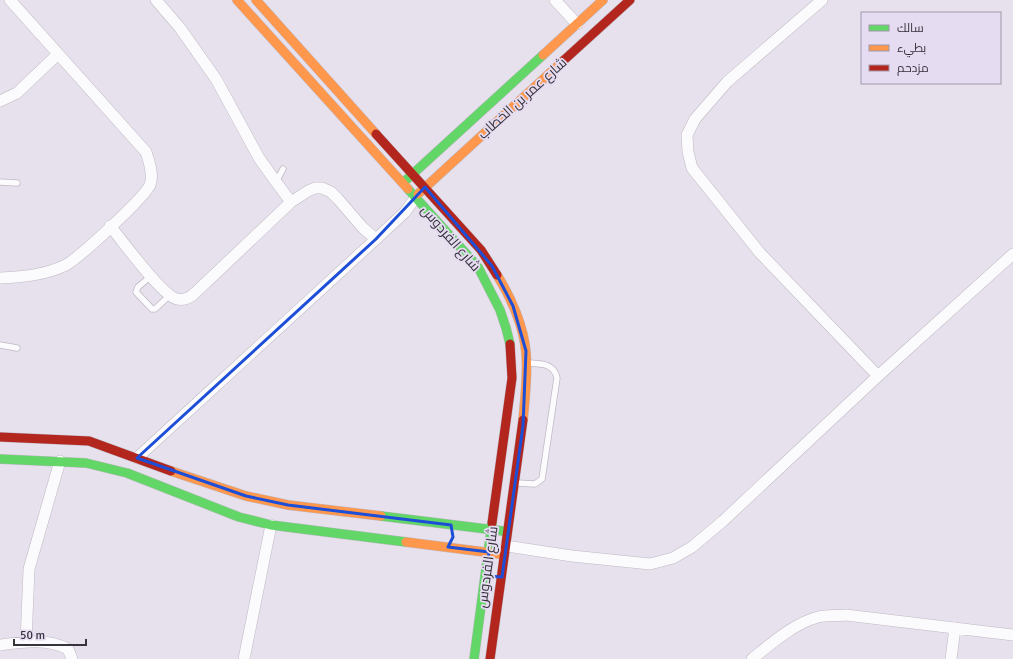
<svg xmlns="http://www.w3.org/2000/svg" width="1013" height="659" font-family="Signika,Cairo,sans-serif">
	<style>
		.lines { fill: none; stroke-linecap: round; stroke-linejoin: round }
		.lane-casing { stroke: #beb9c3; stroke-width: 7 }
		.street-casing { stroke: #beb9c3; stroke-width: 12 }
		.fast-casing { stroke: #beb9c3; stroke-width: 10 }
		.slow-casing { stroke: #beb9c3; stroke-width: 10 }
		.jam-casing { stroke: #beb9c3; stroke-width: 10 }
		.lane { stroke: #fbfafc; stroke-width: 5.5 }
		.street { stroke: #fbfafc; stroke-width: 11 }
		.fast { stroke: #63d668; stroke-width: 9 }
		.slow { stroke: #ff974d; stroke-width: 9 }
		.jam { stroke: #b3261e; stroke-width: 9 }
		.marked { fill: none; stroke: #1d4ed8; stroke-width: 3; stroke-linejoin: round }
		.labels { text-anchor: middle; stroke-width: 3.5; stroke-linejoin: round; paint-order: stroke }
		.street-label { font-size: 14px; fill: #37333b; stroke: #e6dcf2 }
	</style>
	<rect width="100%" height="100%" fill="#e7e1ed"/>
	<g class="lines">
		<defs>
			<path id="lane" d="M0,182l17,1
				M276,182l7,-13
				M151,276l-13,11 -2,5 16,17h3l14,-13
				M0,345l17,3
				M517,483l18,1 7,-5 15,-101c-3,-15 -16,-14 -28,-15"/>
			<path id="street" d="M156,0l24,28 36,51 43,79 17,24 15,20
				M555,0l22,24
				M822,0l-95,82 -32,37 -8,16 1,17 4,16 68,85 118,123
				M0,101l17,-8 41,-39
				M110,226c12,14 52,70 67,73 8,2 14,-2 19,-7l95,-90 17,-11 7,-3h7l9,4 7,7 25,29 13,11
				M0,278c23,-1 45,-3 66,-13 14,-8 78,-67 84,-80 4,-10 -1,-24 -4,-33l-136,-152
				M137,458l239,-219 29,-27 11,-15
				M506,546l66,10 78,8 23,-6 19,-11 31,-26 155,-145 135,-122
				M26,642l3,-73 31,-108
				M0,645c22,-3 47,-7 68,4l4,10
				M244,659l27,-134
				M752,659c20,-16 41,-35 66,-42 9,-2 19,-1 28,-2l167,20
				M951,659l4,-31"/>
			<path id="fast" d="M405,181l138,-126
				M408,189l70,78 22,43 6,18 4,16
				M0,459l86,4 41,10 112,44 32,8 135,17
				M381,516l122,15
				M474,659l18,-136"/>
			<path id="slow" d="M237,0l171,189
				M256,0l120,134
				M543,55l60,-55
				M418,194l145,-133
				M497,275c14,22 27,52 29,78 2,22 -1,45 -3,67
				M171,471l75,25 42,9 93,11
				M406,542l94,12"/>
			<path id="jam" d="M563,61l67,-61
				M376,134l105,116 16,25
				M0,437l89,4 82,30
				M492,523l20,-145 -2,-34
				M490,659l33,-239"/>
		</defs>
		<!-- lane casing -->
		<use href="#lane" class="lane-casing"/>
		<!-- street casing -->
		<use href="#street" class="street-casing"/>
		<!-- fast casing -->
		<use href="#fast" class="fast-casing"/>
		<!-- slow casing -->
		<use href="#slow" class="slow-casing"/>
		<!-- jam casing -->
		<use href="#jam" class="jam-casing"/>
		<!-- lane -->
		<use href="#lane" class="lane"/>
		<!-- street -->
		<use href="#street" class="street"/>
		<!-- fast -->
		<use href="#fast" class="fast"/>
		<!-- slow -->
		<use href="#slow" class="slow"/>
		<!-- jam -->
		<use href="#jam" class="jam"/>
	</g>
	<!-- marked area -->
	<path class="marked" d="M425,187l67,79 21,40 13,45 -3,75 -21,151 -16,-1 3,-24 -41,-5 5,-10 -2,-12 -163,-20 -42,-9 -109,-38 239,-219z"/>
	<g class="labels">
		<!-- street labels -->
		<g class="street-label">
			<text transform="translate(522 98) rotate(-42)" y="5">شارع عمر بن الخطاب</text>
			<text transform="translate(451 238) rotate(49)" y="5">شارع الفردوس</text>
			<text transform="translate(487 567) rotate(-82)" y="5">شارع الفردوس</text>
		</g>
	</g>
	<!-- legend -->
	<rect x="861" y="12" width="140" height="72" fill="#e6dcf2" stroke="#a098a9"/>
	<rect x="869" y="25" width="20" height="6" fill="#63d668" stroke="#a098a9"/>
	<text x="897" y="32" font-size="12" fill="#37333b">سالك</text>
	<rect x="869" y="45" width="20" height="6" fill="#ff974d" stroke="#a098a9"/>
	<text x="897" y="52" font-size="12" fill="#37333b">بطيء</text>
	<rect x="869" y="65" width="20" height="6" fill="#b3261e" stroke="#a098a9"/>
	<text x="897" y="72" font-size="12" fill="#37333b">مزدحم</text>
	<!-- scale -->
	<path d="M14 639v6h72v-6" fill="none" stroke="#37333b" stroke-width="2"/>
	<text x="20" y="639" font-size="12" fill="#37333b" stroke="#e6dcf2" stroke-width="3" paint-order="stroke">50 m</text>
</svg>
